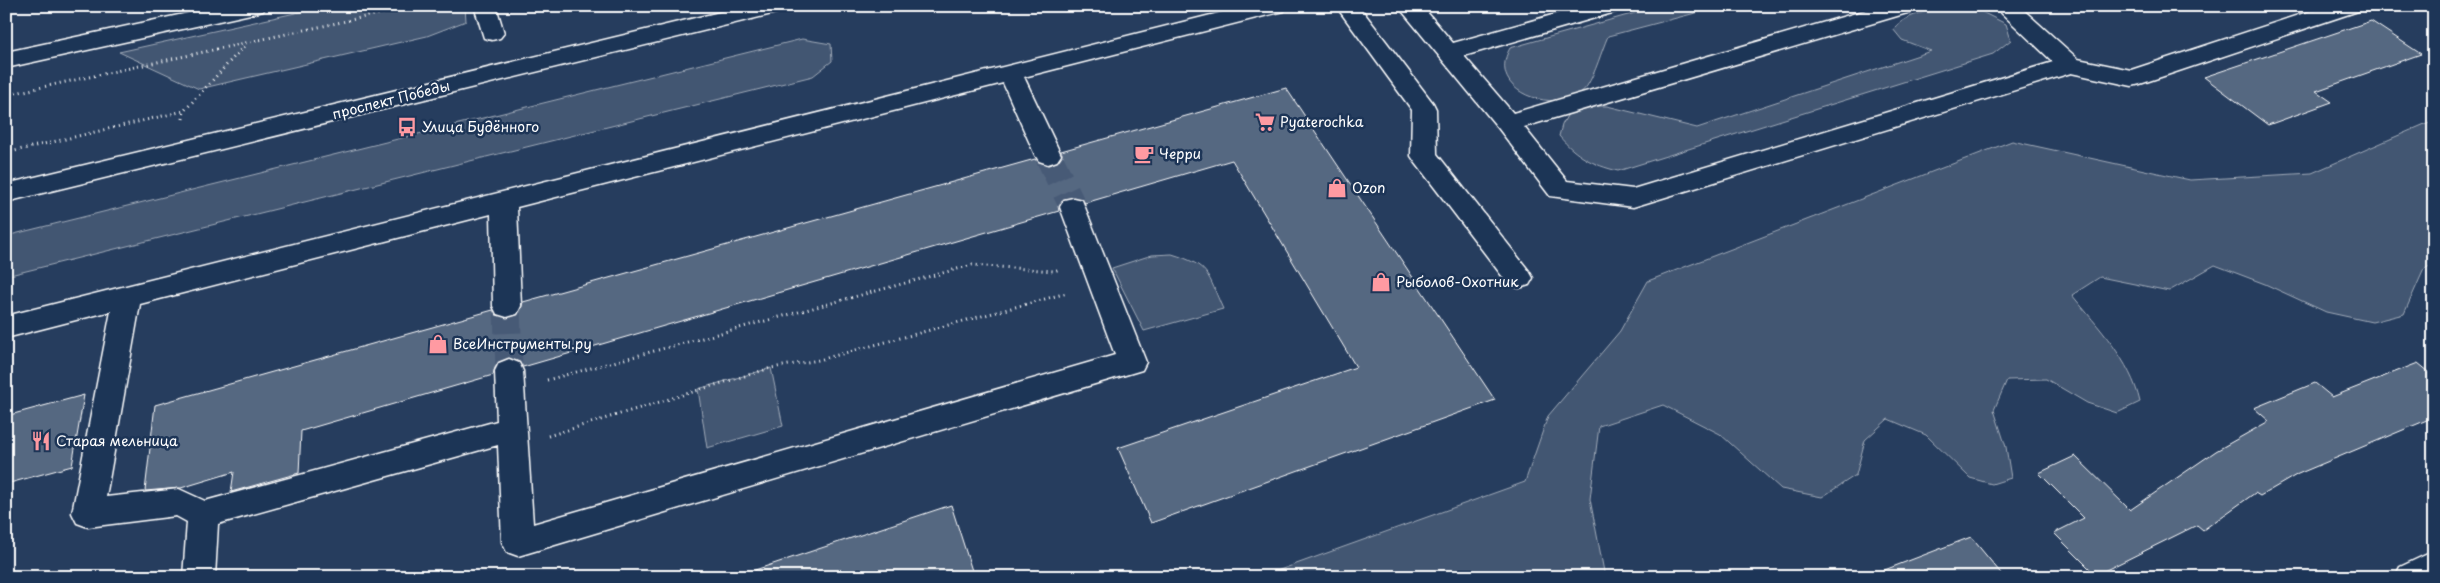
<svg xmlns="http://www.w3.org/2000/svg" width="2440" height="583" font-family="'Playpen Sans',sans-serif">
	<style>
		.green { fill: #425672; stroke: #a0aab8 }
		.building { fill: #556781; stroke: #fff }
		.lines { fill: none; stroke-linecap: round; stroke-linejoin: round }
		.minor-tunnel { stroke: #475a76; stroke-width: 27; stroke-dasharray: 27 14; stroke-linecap: butt }
		.minor-casing { stroke: #fff; stroke-width: 3 }
		.major-casing { stroke: #fff; stroke-width: 3 }
		.path { stroke: #fff; stroke-width: 3; stroke-dasharray: 1 4; stroke-linecap: butt }
		.minor { fill: #1d3557; fill-rule: evenodd }
		.major { fill: #1d3557; fill-rule: evenodd }
		.labels { text-anchor: middle; stroke-width: 5; stroke-linejoin: round; paint-order: stroke }
		.street-label { font-size: 14px; fill: #fff; stroke: #1d3557 }
		.poi-label { font-size: 14px; fill: #fff; stroke: #1d3557; text-anchor: start }
	</style>
	<rect width="100%" height="100%" fill="#263d5e"/>
	<filter id="ink" filterUnits="userSpaceOnUse"><feTurbulence type="fractalNoise" baseFrequency=".02" numOctaves="2"/><feDisplacementMap in="SourceGraphic" scale="10" xChannelSelector="R" yChannelSelector="G"/><feConvolveMatrix kernelMatrix="1 2 1 2 8 2 1 2 1" color-interpolation-filters="sRGB"/></filter>
	<g filter="url(#ink)">
		<!-- green -->
		<path class="green" d="M327,6h138l1,15 -39,15 -228,53 -80,-37z
			M1660,6h62l-114,30c-7,16 -12,36 -21,50 -21,31 -104,10 -77,-38z
			M1974,8l32,16 5,16 -18,14 -375,117c-25,-6 -42,-15 -59,-35l3,-11 7,-13 16,-6h22l90,22 234,-77 -29,-11 -9,-11c19,-21 53,-20 81,-21z
			M802,39l29,5 1,17 -19,15 -807,200v-40z
			M2434,120v144l-10,5 -20,45 -32,8 -46,-10 -61,-28 -50,-19 -46,26 -69,-14 -28,18c26,32 59,66 68,107l-23,11 -30,-10 -41,-24 -39,1 -13,30 12,37 5,31 -19,6 -22,-6 -44,-43 -38,-16 -23,21 -9,35 -34,22 -41,-8 -61,-55 -57,-29 -64,21 -9,73 15,78h-345l265,-95 23,-66 72,-85 28,-50 364,-140 178,39 122,-7z
			M1172,254c39,12 35,20 51,55l-79,22 -32,-63 40,-13z
			M771,368l12,58 -76,22 -9,-59z"/>
		<!-- building -->
		<path class="building" d="M2371,21l50,33 -105,37 16,11 -64,23 -64,-48z
			M1286,88l209,312 -344,123 -33,-75 238,-81 -124,-207 -147,43 -3,-5 -9,-2 -9,2 -6,8 1,5 -536,156 -3,-6 -12,-4 -11,5 -4,13 -192,56 -2,42 -68,19 3,-20 -53,16 -36,3 10,-86 338,-95 3,6 12,3 11,-4 4,-13 512,-143 3,4 11,3 10,-4 4,-6 -2,-5z
			M2418,363l16,13v41l-136,57 -38,22 -5,-3 -52,37 -6,-5 -101,50 -42,-42 30,-15 -45,-45 36,-17 55,54 86,-59 53,-30 -15,-13 61,-25 17,14z
			M84,395l-12,71 -66,18v-68z
			M951,505l23,72h-218l-1,-7z
			M1971,537l33,40h-130v-3z"/>
		<g class="lines">
			<!-- minor-tunnel -->
			<path class="minor-tunnel" d="M1048,155l25,52
				M507,306l2,65"/>
			<defs>
				<path id="minor" d="M221,6h45l-3,5 -8,2 -249,55v-16z
					M474,6h22l8,27 -4,5 -8,2 -8,-2z
					M1247,6h40l-3,5 -260,66 37,78 -4,6 -9,3 -9,-3 -4,-6 -32,-72 -486,124 4,99 -4,8 -10,3 -10,-3 -4,-8 -2,-92 -351,90 -34,193 73,-8 26,12 292,-80 -2,-50 4,-8 10,-4 10,4 4,8 10,153 582,-169 -55,-148 4,-7 9,-2 9,2 64,162 -4,8 -624,186 -11,-4 -5,-10 -4,-97 -280,79 -3,53h-32l4,-55 -11,-6 -88,11 -11,-4 -5,-10 39,-202 -105,27v-22z
					M1336,6h23l74,97 3,6 1,45 92,117 4,7 -4,7 -10,3 -10,-3 -94,-123 -4,-6 1,-46z
					M1398,6h24l31,37 131,-37h38l-3,5 -155,45 49,57 367,-107h37l-3,5 -390,116 43,54 66,8 420,-127 -59,-56h25l59,53 53,11 195,-64h35l-3,5 -218,73 -8,2 -61,-13 -438,134 -83,-11 -51,-67z
					M2434,551v26h-39l5,-10z"/>
				<path id="major" d="M745,6h42l-3,5 -8,2 -770,189v-18z"/>
			</defs>
			<!-- minor casing -->
			<use href="#minor" class="minor-casing"/>
			<!-- major casing -->
			<use href="#major" class="major-casing"/>
			<!-- path -->
			<path class="path" d="M6,95l409,-89
				M183,119l1,-8 62,-67
				M6,153l178,-42
				M547,380l425,-115 82,6 6,-2
				M548,436l223,-68 48,-8 248,-67"/>
			<!-- minor -->
			<use href="#minor" class="minor"/>
			<!-- major -->
			<use href="#major" class="major"/>
		</g>
	</g>
	<!-- icons -->
	<defs>
		<symbol id="supermarket-bare" viewBox="-9 -9 18 18"><path d="M-6-5.5h2.5l.6 2H6L4.5 2H-2.5L-4.4-4H-6ZM-1.5 3.2a1.3 1.3 0 1 0 .1 0ZM3 3.2a1.3 1.3 0 1 0 .1 0Z" fill="#ff9aa2" stroke="#1d3557" stroke-width="2.5" paint-order="stroke"/></symbol>
		<symbol id="bus-bare" viewBox="-9 -9 18 18"><path d="M-5-6H5V4H4V6H2V4H-2V6H-4V4H-5ZM-3.5-4V0h7V-4ZM-3.5 1.2v1.5H-2V1.2ZM2 1.2v1.5H3.5V1.2Z" fill="#ff9aa2" stroke="#1d3557" stroke-width="2.5" paint-order="stroke"/></symbol>
		<symbol id="cafe-bare" viewBox="-9 -9 18 18"><path d="M-5.5-4.5H6V0H3Q3 3.5 0 3.5H-2.5Q-5.5 3.5-5.5 0ZM3-3.2v2h1.7v-2ZM-6 4.5H4V6H-6Z" fill="#ff9aa2" stroke="#1d3557" stroke-width="2.5" paint-order="stroke"/></symbol>
		<symbol id="shop-bare" viewBox="-9 -9 18 18"><path d="M-5-2.5h2.3a2.7 3.5 0 0 1 5.4 0H5L5.5 6h-11ZM-1.5-2.5h3a1.5 2.3 0 0 0-3 0Z" fill="#ff9aa2" stroke="#1d3557" stroke-width="2.5" paint-order="stroke"/></symbol>
		<symbol id="restaurant-bare" viewBox="-9 -9 18 18"><path d="M-5-6h1v4h1v-4h1v4h1v-4h1v5L-1.5 .5V6h-2V.5L-5-1ZM5-6V6H3V1.5H1.5Q1.5-4 5-6Z" fill="#ff9aa2" stroke="#1d3557" stroke-width="2.5" paint-order="stroke"/></symbol>
	</defs>
	<g fill-rule="evenodd">
		<use href="#supermarket-bare" x="1251" y="108" width="28" height="28"/>
		<use href="#bus-bare" x="393" y="113" width="28" height="28"/>
		<use href="#cafe-bare" x="1130" y="140" width="28" height="28"/>
		<use href="#shop-bare" x="1323" y="174" width="28" height="28"/>
		<use href="#shop-bare" x="1367" y="268" width="28" height="28"/>
		<use href="#shop-bare" x="424" y="330" width="28" height="28"/>
		<use href="#restaurant-bare" x="27" y="427" width="28" height="28"/>
	</g>
	<g class="labels">
		<!-- street labels -->
		<g class="street-label">
			<text transform="translate(391 100) rotate(-14)" y="5">проспект Победы</text>
		</g>
		<!-- poi labels -->
		<g class="poi-label">
			<text x="1280" y="127">Pyaterochka</text>
			<text x="422" y="132">Улица Будённого</text>
			<text x="1159" y="159">Черри</text>
			<text x="1352" y="193">Ozon</text>
			<text x="1396" y="287">Рыболов-Охотник</text>
			<text x="453" y="349">ВсеИнструменты.ру</text>
			<text x="56" y="446">Старая мельница</text>
		</g>
	</g>
	<!-- margin -->
	<rect width="2440" height="583" fill="none" stroke="#1d3557" stroke-width="25"/>
	<rect x="12" y="12" width="2415" height="558" fill="none" stroke="#fff" stroke-width="2" filter="url(#ink)"/>
</svg>
